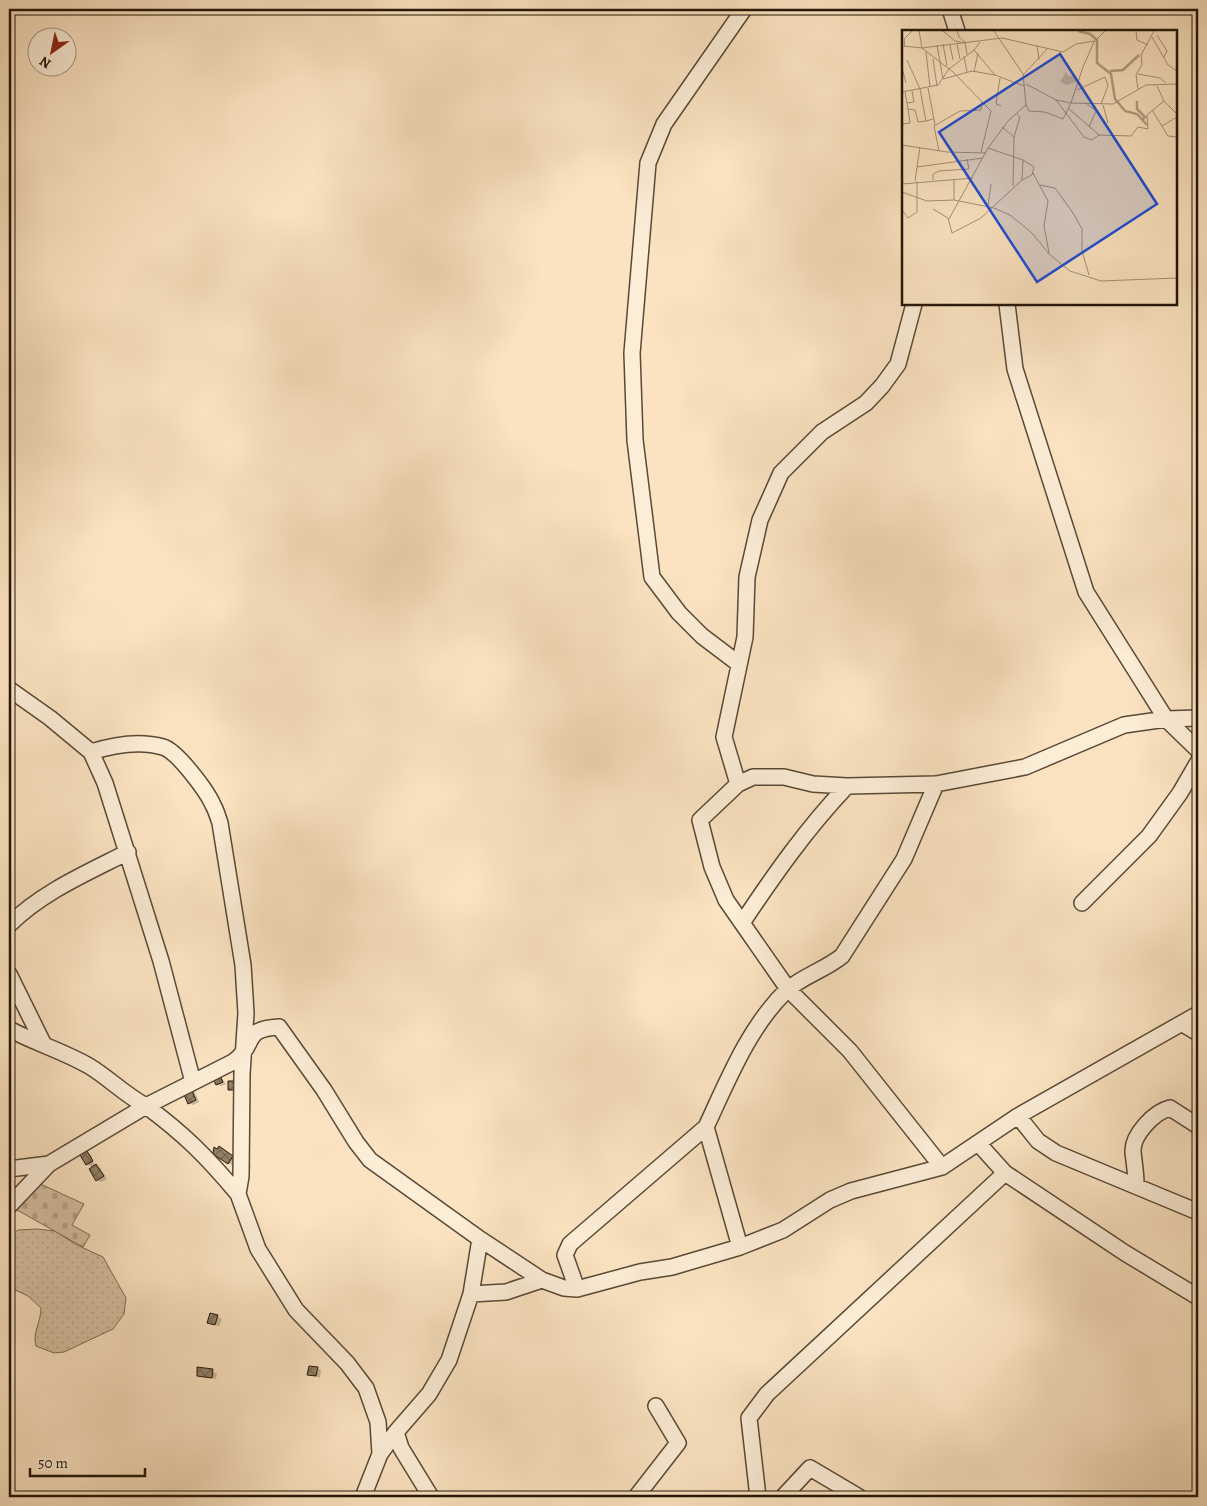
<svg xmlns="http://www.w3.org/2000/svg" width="1207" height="1506" font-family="Alegreya,serif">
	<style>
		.grass { fill: url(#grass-dots); stroke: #7c6b55 }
		.cemetery { fill: url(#cemetery-stones); stroke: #7c6b55 }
		.shadow { fill: #0003 }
		.building { fill: url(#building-cross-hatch); stroke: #231608 }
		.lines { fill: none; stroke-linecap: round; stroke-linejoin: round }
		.minor-casing { stroke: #594936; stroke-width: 18 }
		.minor { stroke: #fcedd7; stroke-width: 15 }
		.inset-river { fill: none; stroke: #b29d82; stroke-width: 2.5 }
		.inset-road { fill: none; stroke: #a59177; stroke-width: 1 }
		.view { fill: #1d4ed8; fill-opacity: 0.15; stroke: #1d4ed8; stroke-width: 2.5 }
		.inset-edge { fill: none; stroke: #231608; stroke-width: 2.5 }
	</style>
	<defs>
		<pattern id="grass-dots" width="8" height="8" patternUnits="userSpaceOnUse" patternTransform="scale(1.25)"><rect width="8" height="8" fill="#d6c0a2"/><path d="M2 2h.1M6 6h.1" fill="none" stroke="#b7a48a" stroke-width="1.8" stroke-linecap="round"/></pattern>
		<pattern id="cemetery-stones" width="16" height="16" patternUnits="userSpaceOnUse" patternTransform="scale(1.25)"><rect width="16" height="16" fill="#d6c0a2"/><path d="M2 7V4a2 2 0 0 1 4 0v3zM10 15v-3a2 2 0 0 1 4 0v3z" fill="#b7a48a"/></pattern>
		<pattern id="building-cross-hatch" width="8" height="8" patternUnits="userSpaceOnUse" patternTransform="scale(1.25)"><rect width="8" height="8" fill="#938168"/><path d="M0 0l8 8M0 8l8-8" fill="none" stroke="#786954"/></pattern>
	</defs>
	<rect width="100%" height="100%" fill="#fbe3c1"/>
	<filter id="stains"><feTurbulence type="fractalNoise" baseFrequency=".004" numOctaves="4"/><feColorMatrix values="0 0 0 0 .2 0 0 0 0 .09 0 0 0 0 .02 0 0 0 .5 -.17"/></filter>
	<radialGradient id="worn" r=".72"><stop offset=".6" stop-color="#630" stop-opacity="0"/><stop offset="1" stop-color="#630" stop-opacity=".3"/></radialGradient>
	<!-- grass -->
	<path class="grass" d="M37,1229l18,2 20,13 28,13 23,41 -2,16 -11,15 -49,23 -10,1 -18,-7c-4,-14 5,-23 5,-38l-13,-12 -19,-9v-50l9,-7z"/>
	<!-- cemetery -->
	<path class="cemetery" d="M34,1181l50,23 -12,21 18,10 -7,12 -73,-41z"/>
	<!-- shadow -->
	<path class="shadow" d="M219,1075l7,9 -5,2 -4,-2z
		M190,1088l4,2 5,12 -6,3 -4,-2z
		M219,1148l32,19 -4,6 -19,-10 -11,-13z
		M87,1152l4,3 3,9 6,4 7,11 -6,3 -4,-2 -4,-12 -6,-4z
		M211,1314l11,5 -3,7 -7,-2z
		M317,1368l4,2 -1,8 -11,-4z
		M199,1369l18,4 -1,6 -18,-4z"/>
	<!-- building -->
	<path class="building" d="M219,1074l4,8 -7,3 -4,-8z
		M228,1081h9v9h-9z
		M190,1087l6,13 -8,4 -6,-14z
		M219,1146l14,10 -5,8 -15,-10 1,-7 3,2z
		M87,1151l6,10 -7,4 -6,-10z
		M96,1164l8,12 -8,5 -7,-12z
		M210,1313l8,2 -3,10 -8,-2z
		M309,1366l9,1 -2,9 -9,-1z
		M197,1367l16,2 -1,9 -15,-2z"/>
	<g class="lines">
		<defs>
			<path id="minor" d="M950,9l7,22
				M1007,304l8,65 71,223 80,127 32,31
				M739,664l-37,-28 -23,-23 -27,-36 -17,-137 -3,-87 16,-190 16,-39 80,-115
				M9,689l41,29 41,34 14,31 56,178 32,121
				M91,752c22,-7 48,-12 72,-5 14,4 44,44 50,58 3,5 5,12 7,18l23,142 3,48 -4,61 -1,102 -3,18 20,55 38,61 51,53 19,25 12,34 2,32
				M738,784l-14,-47 21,-100 2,-60 13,-57 21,-47 41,-41 44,-29 16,-17 16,-22 16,-60
				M847,786l-34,-2 -29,-7h-31l-15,7 -38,36 12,47 14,33 16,23 46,66 62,62 92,116
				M1082,903l67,-67 31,-43 18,-31
				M742,923c32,-48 65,-95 105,-137l89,-2 89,-17 99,-42 42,-6 32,-1
				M9,925c33,-33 78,-52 119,-73
				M9,974l34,69
				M1183,1024l15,9
				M9,1029c26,14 54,22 80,37 20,12 36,29 57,40l87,-44c25,-18 8,-33 46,-35l45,63 32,52 14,18 110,79 -9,55
				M1018,1116l20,25 18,12 142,59
				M978,1143l27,30 120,80 73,44
				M9,1169l40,-5
				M1136,1184c0,-11 -2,-22 -3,-32 -1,-17 21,-40 37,-44l28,18
				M9,1206l40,-42 97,-58c38,28 61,51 92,88
				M480,1239l62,41
				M740,1247l-34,-120c22,-47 43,-100 80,-136 16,-15 39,-21 56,-35l62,-97 32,-75
				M577,1289l-12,-34 5,-11 136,-117
				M396,1432l5,16 30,49
				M363,1497l17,-43 16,-22 33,-38 20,-34 22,-66 35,-2 36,-12 22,8 13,1 63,-17 32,-5 68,-20 43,-17 47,-30 21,-9 91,-24 76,-51 180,-102
				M636,1497l42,-54 -22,-37
				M758,1497l-9,-79 18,-24 238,-221
				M783,1497l27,-29 49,29"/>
		</defs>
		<!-- minor casing -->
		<use href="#minor" class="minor-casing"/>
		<!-- minor -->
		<use href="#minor" class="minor"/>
	</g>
	<!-- overview -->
	<g transform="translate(902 30)">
		<rect width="275" height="275" fill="#fbe3c1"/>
		<path d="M164,42l2,4h8v6l-9,3 -7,-3z" fill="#d6c0a2"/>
		<path class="inset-river" d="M176,1l12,3 7,6v23l14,11 4,25 10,12 12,3 10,11M208,41l13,-1 16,-15M235,71v8l8,8 -3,3"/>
		<path class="inset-road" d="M17,1l3,17 31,24 38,39 -10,41M41,1l12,10 10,2 2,11M55,1l2,6 7,6M234,1l1,9 11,5M255,5l10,16 -3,6M250,7l16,28 9,6M78,12l-6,8 21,25 29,11M41,14l4,22M55,14l3,15M35,15l6,34 29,-8 23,4M48,15l3,15M135,15l2,15M0,16l20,2 80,-10 61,14 13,-8 19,-3M3,17l-1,-8 8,-8M24,22l4,35M62,26l3,16M31,29l4,27M5,30l13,29 6,32 7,-2M0,38l4,15M72,42l4,-19M236,44l22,4 6,5M121,45l25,-27M98,48l-4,26 5,2M124,54l30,16 28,37 8,3 7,-5M255,56l7,15 13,13M26,58l7,37M236,59l-2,-14 6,-10 -1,-10 13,-24M175,60l28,-13 3,9 -7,18M0,62l36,-7 11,-16 25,-19M3,62l3,17 7,1 3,12 8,-1M154,70l15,3 12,-36 11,-25 11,-11M5,73l7,-1 -2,-11M184,73l10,8 -7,16M124,75l3,6 16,1 18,7 8,-16 42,1 33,-19 31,-1M201,75l5,18M166,78l31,27 32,1 7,-9 10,2 -1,-14 17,-14M250,80l16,26 9,1M0,87l1,7 7,-1 -2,-14M260,96l15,-9M100,97l12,10 -1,49M112,107l6,-20 -4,-4M0,115l45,7 39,1M86,118l35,12 11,7 -2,8 -10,5M37,121l-5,-25 26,-15 21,-1 1,-8M15,137l66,-9M131,143l15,28 -4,25 5,27M52,149v21M31,150v-6l6,-3 30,-2 -2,-10M13,151l5,-34M0,154l71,-6M138,155l15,3 18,25 9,16v22l7,24M0,162l25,9 27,-1 40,8 16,7 22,18 17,21 21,17 31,10 76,-3M86,176l3,-22M31,179l15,9 4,15 29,-15 41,-38 1,-20M0,180l6,8 9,-6v-31M47,189l39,-71 20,-27 18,-16 -3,-31 -29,-43"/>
		<path class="view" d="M158,24l97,150 -120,78 -98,-150z"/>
		<rect width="275" height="275" class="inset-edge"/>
	</g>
	<!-- margin -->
	<rect width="1207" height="1506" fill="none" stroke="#fbe3c1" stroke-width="30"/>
	<rect x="10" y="10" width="1187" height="1486" fill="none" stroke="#231608" stroke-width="2.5"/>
	<rect x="15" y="15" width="1177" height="1476" fill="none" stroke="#231608"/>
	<!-- north arrow -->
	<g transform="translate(52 52) rotate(213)"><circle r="24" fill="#fcedd7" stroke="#a59784"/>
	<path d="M0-4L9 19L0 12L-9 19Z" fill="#8f2418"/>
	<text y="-8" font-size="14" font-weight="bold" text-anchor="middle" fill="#231608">N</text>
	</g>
	<!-- scale -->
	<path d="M30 1468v8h115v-8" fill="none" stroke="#231608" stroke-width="2.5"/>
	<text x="38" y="1468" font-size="15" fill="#231608" stroke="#fcedd7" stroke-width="4" paint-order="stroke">50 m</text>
	<rect width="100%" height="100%" filter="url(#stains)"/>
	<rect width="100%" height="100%" fill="url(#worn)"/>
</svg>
